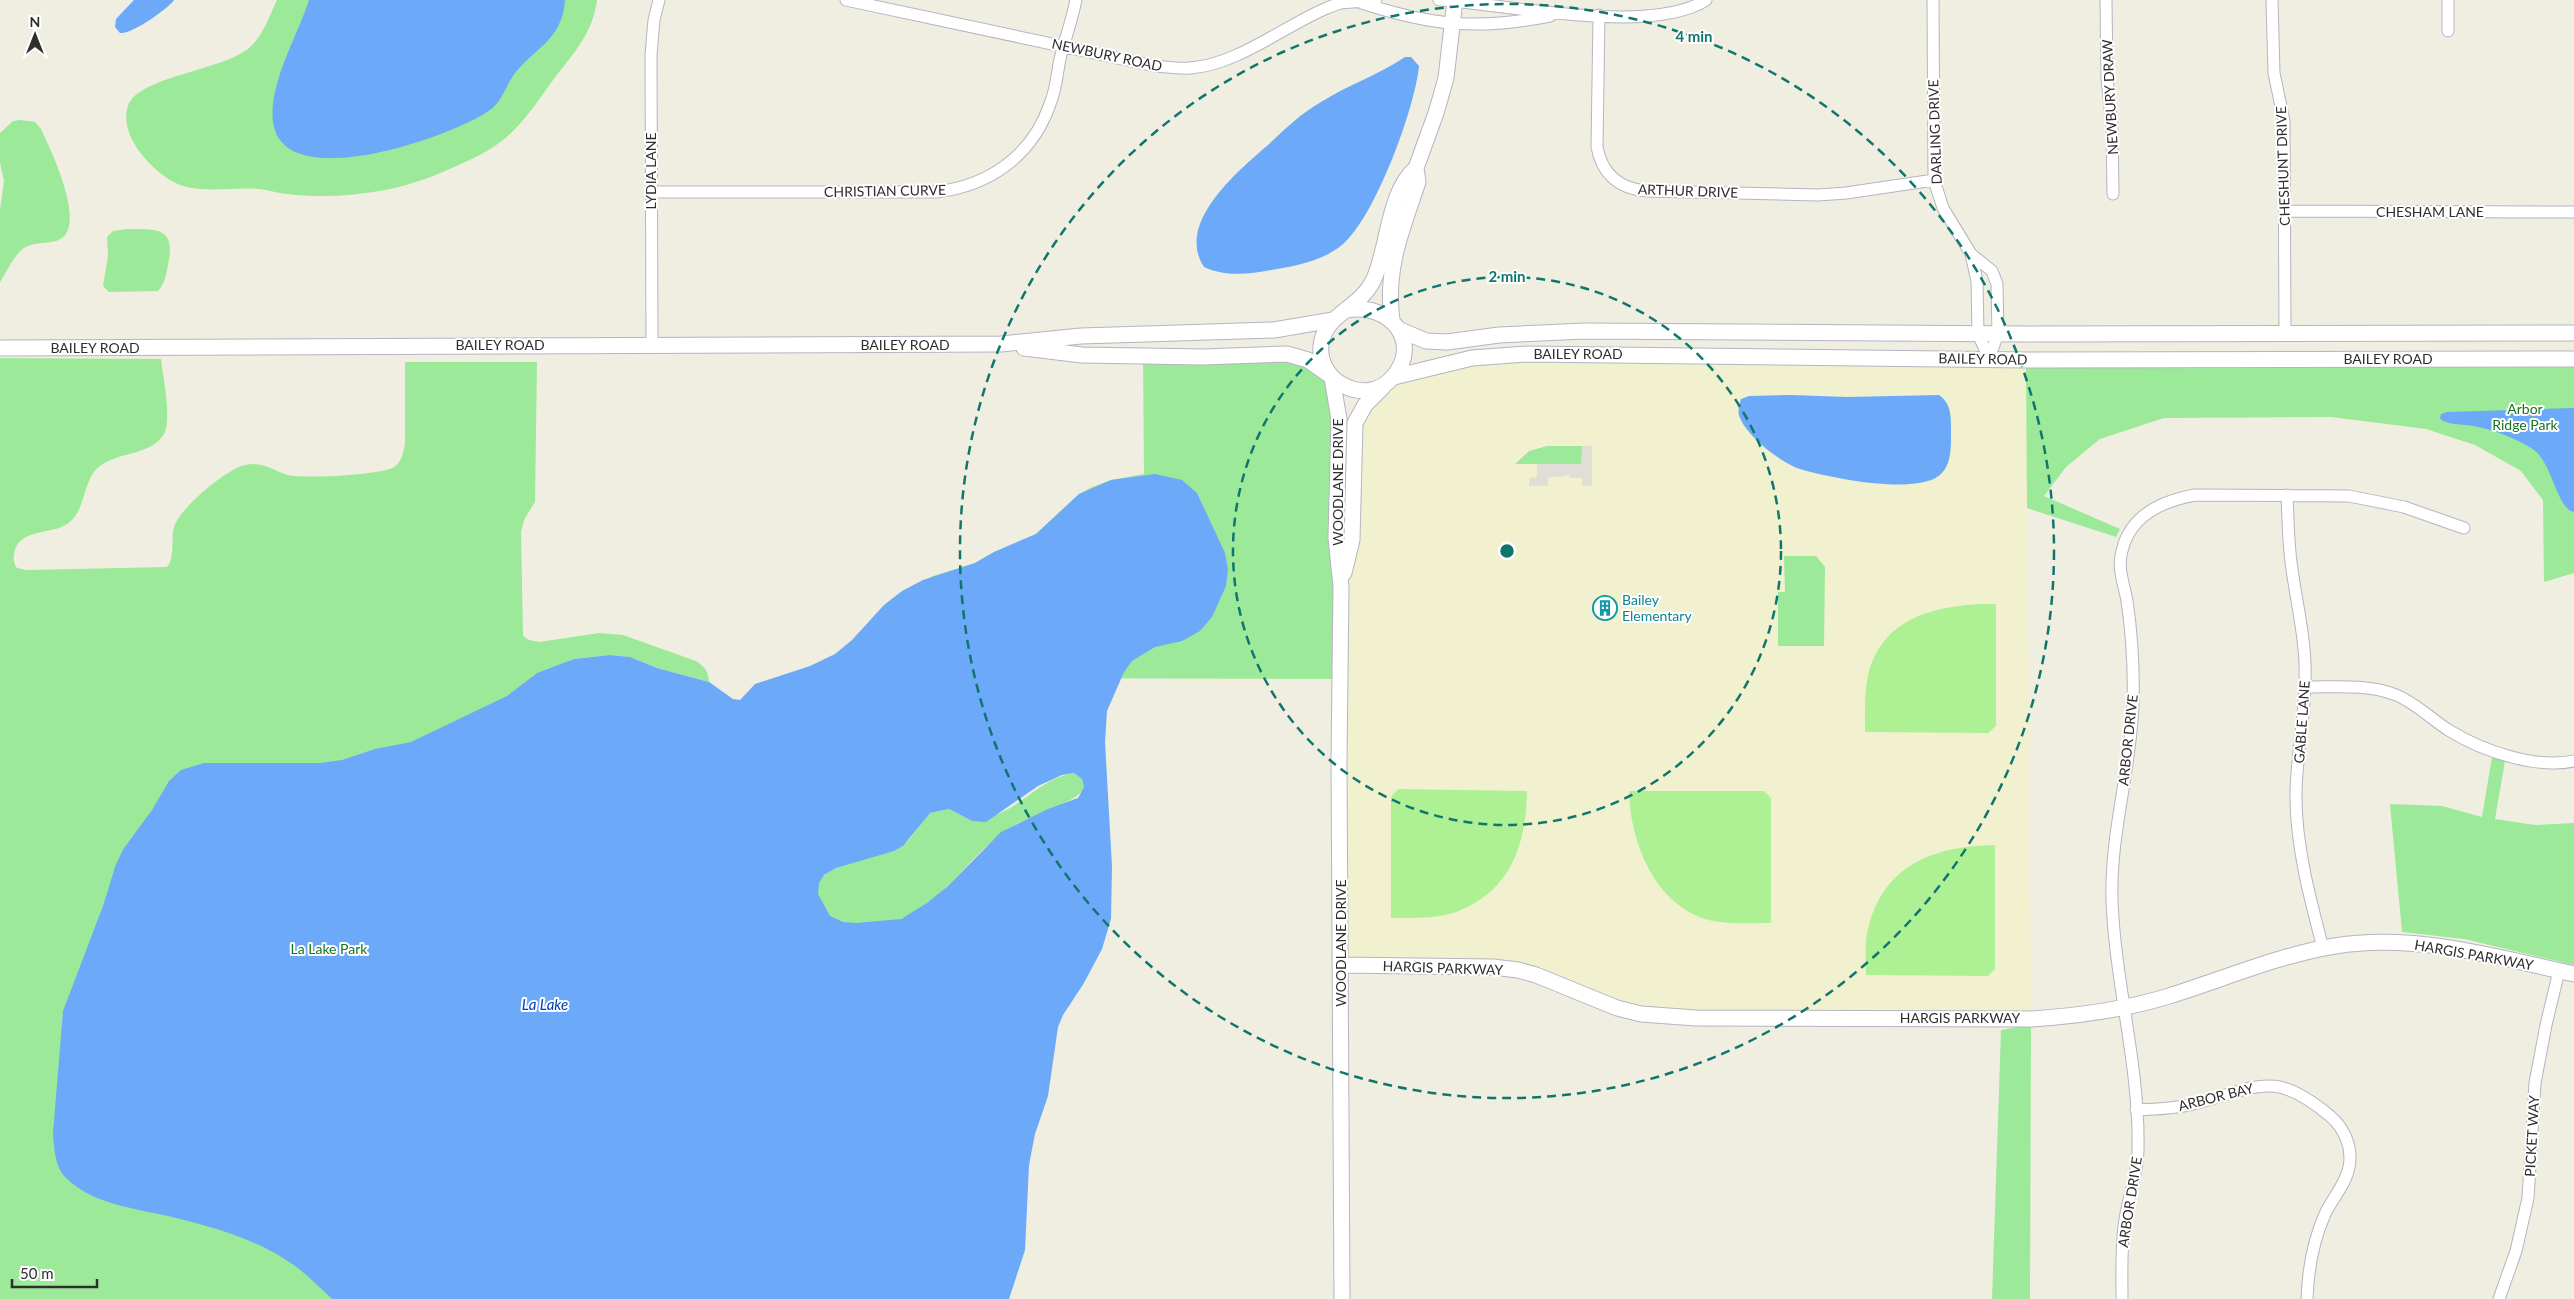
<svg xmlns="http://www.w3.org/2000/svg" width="2574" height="1299" font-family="Lato,sans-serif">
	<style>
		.education { fill: #f2f1cf }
		.green { fill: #9cea99 }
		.pitch { fill: #aef194 }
		.plaza { fill: #dfdfd7 }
		.water { fill: #6ca9f8; fill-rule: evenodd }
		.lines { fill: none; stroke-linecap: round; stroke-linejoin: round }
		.street-casing { stroke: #b5b4c2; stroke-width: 13 }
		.secondary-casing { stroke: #b5b4c2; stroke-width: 17 }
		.street { stroke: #fff; stroke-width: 11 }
		.secondary { stroke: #fff; stroke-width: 15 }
		.ring { fill: none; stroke: #0f766e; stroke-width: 2.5; stroke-dasharray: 9 6 }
		.labels { text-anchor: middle; stroke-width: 4; stroke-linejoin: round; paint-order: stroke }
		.street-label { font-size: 14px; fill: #2e2e2e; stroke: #fff }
		.park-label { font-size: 14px; fill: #15731e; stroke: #fff }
		.culture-label { font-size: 14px; fill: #0d838f; stroke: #fff; text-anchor: start }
		.water-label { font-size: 15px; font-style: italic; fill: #0340ac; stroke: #fff }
		.centre { fill: #0f766e; stroke: #fff; stroke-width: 2.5 }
		.ring-label { font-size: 15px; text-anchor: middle; font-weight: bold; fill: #0f766e; stroke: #fff; stroke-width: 4; stroke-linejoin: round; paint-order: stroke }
	</style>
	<rect width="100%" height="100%" fill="#f0eee0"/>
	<!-- education -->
	<path class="education" d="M1472,358l554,2 5,659 -366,-3 -129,-41 -195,-10 1,-309 13,-233 39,-46z"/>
	<!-- green -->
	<path class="green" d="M277,0h320c-4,32 -22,52 -41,76 -15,20 -27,40 -45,57 -17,17 -45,29 -66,38 -48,22 -107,29 -158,23 -10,-1 -19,-4 -28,-5 -25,-2 -52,4 -76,-3 -18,-6 -36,-23 -46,-38 -8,-12 -14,-28 -9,-42 10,-30 94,-35 121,-58 14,-12 20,-31 28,-48z
		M21,120l14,2 6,7c10,22 44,91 21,109 -10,7 -23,3 -34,8 -12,4 -21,26 -28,36v-73l4,-28 -4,-18v-30l13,-12z
		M127,229c31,0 49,-2 41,36 -2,9 -3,19 -10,26l-49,1 -6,-6 5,-30 -1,-19 6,-6z
		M1277,353l55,25 9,301 -411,-1v-101l45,-14 19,-11 42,-18 43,-40 13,-7 19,-7 33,-6 -1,-118z
		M0,358l161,1c2,18 11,60 3,75 -12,21 -46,18 -64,32 -18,13 -13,45 -33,58 -16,11 -49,4 -53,30 -1,5 0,10 3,14l10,2 140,-3c8,-8 4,-29 7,-40 5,-18 52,-58 71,-62 19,-4 27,6 43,10 15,4 95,0 106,-8 8,-5 9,-15 11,-23v-82h132l-2,140 -11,18 -3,12 2,104 6,4 10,2 60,-9 24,2 73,26c9,6 12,10 13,21l-52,-14 -27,-11 -20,-2 -36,4 -42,17 125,623h-657z
		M2574,367v206l-30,9 -1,-82 -22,-29 -46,-26 -49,-16 -95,-12 -167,1 -64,21 -34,28 -22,29 76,33 -4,8 -89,-29 -1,-140z
		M1547,446h35v18h-67l14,-13z
		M1784,556h32l9,11 -1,79h-46v-54h7z
		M2492,757l13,4 -10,58 40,6 39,-2v142l-110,-26 -62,-7 -12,-128 52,2 40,11z
		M1074,773l8,6 2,8c-2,13 -53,30 -67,37 -44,22 -72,81 -117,95 -10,4 -23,3 -33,4 -12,0 -27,2 -37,-7 -5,-5 -9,-12 -11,-19 -13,-35 64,-38 82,-50 12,-8 18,-25 29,-34l19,-4 23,12c10,-3 21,-4 30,-9 27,-12 39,-33 72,-39z
		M2031,1025l-1,274h-38l9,-269z"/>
	<!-- pitch -->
	<path class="pitch" d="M1978,604h18v122l-8,7 -123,-1c0,-19 -1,-42 4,-61 16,-52 60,-63 109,-67z
		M1398,789l129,2c-1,54 -16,100 -71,121 -19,7 -45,6 -65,6v-121z
		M1629,791h135l7,7v125c-21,0 -46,2 -66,-4 -52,-17 -75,-79 -76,-128z
		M1995,845v124l-7,7 -122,-1c0,-16 -2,-34 3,-50 17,-62 67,-79 126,-80z"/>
	<!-- plaza -->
	<path class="plaza" d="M1582,446h10v40h-10v-8h-12l-1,-3 -21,3v8h-19v-8l8,-1v-13h44z"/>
	<!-- water -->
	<path class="water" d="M134,0h40c-5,8 -43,35 -54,33l-5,-6 1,-8z
		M309,0h256c-3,42 -31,47 -52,76 -8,12 -11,25 -23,34 -36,26 -200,84 -216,17 -9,-37 24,-92 35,-127z
		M1405,57h6l8,9c-4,42 -44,152 -77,179 -20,16 -46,21 -71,25 -22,4 -46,7 -67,-3 -29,-44 35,-97 64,-122 17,-16 32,-31 53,-43 27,-17 57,-27 84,-45z
		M1791,395l56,2 92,-2c13,9 12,23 12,37 0,15 1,36 -14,45 -27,17 -107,1 -137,-8 -19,-6 -53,-33 -60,-51 -3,-7 -1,-12 1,-19l8,-3z
		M2574,408v104c-17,-3 -22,-49 -40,-62 -19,-13 -47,-23 -69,-25 -8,-1 -21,-1 -25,-7l1,-4 6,-2z
		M1155,474l27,6 15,13 28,60 3,16 -2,17 -14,31 -12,14 -18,10 -27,6 -23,14 -8,11 -17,39 -2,31 7,124 -1,53 -9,30 -18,34 -21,32 -5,12 -10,69 -13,38 -6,31 -4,85 -16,49h-677c-14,-13 -29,-29 -46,-39 -28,-19 -72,-33 -106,-41 -37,-10 -83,-12 -113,-40 -12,-11 -13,-30 -14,-46l10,-122 40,-105 13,-42 8,-16 28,-38 17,-29 12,-11 23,-7h116l22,-3 33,-11 36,-7 96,-46 30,-23 37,-14 36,-4 20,2 27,11 52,14 24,17 7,1 15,-16 55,-18 25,-12 17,-14 32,-35 18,-14 21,-11 52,-17 19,-11 42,-18 43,-40 32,-14zM1074,773l8,6 2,8 -6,11 -30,11 -47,23 -53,54 -21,17 -26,16 -44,4 -14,-1 -13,-6 -12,-22 1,-11 5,-8 12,-7 58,-17 9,-5 27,-33 19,-4 23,12 14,1 52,-36 24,-11z"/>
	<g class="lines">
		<defs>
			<path id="street" d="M846,0l309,66c12,1 24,3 35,2 47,-3 94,-42 137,-60l13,-5 36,-3
				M1439,0c67,4 210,36 267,0
				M1933,0l1,180 9,28 28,46 6,27 1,53 11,24
				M2106,0l1,78 5,49 1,67
				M2272,0l2,73 10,48 1,212
				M2448,0v31
				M1362,3c70,23 116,27 188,13
				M1599,15l-2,132c5,27 22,42 50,44l171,4 28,-2 88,-13
				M651,192h285c53,-6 96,-36 114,-88 6,-14 7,-30 10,-45 5,-20 12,-39 16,-59
				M2286,211l288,1
				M1971,254l21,17 5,13 1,50 -9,24
				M652,344l-1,-289 3,-35 5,-20
				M2287,495c1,19 1,38 3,57 3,37 14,74 15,112 2,43 -8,85 -9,128 -1,51 14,107 27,156
				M2306,687c29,0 62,-3 90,8 20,8 36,25 54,36 33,20 85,38 124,30
				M2136,1110c19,-1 39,-1 57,-6 63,-15 79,-37 137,12 14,12 23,31 19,51 -3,17 -17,32 -24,47 -12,27 -17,56 -18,85
				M2122,1299c0,-24 -1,-49 2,-73 3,-26 13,-49 14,-75 2,-85 -23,-167 -26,-251 -2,-67 19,-130 21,-196 1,-34 -1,-69 -6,-103 -3,-17 -10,-33 -5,-50 8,-36 40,-50 73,-56l154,1 55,11 60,21
				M2499,1299l17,-48 12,-53 7,-115 11,-58 13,-54"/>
			<path id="secondary" d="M1348,310c41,-8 75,32 45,67 -27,32 -81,3 -71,-37 6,-26 38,-33 51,-59 16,-33 14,-88 43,-113l20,-55 10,-35 9,-78
				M1392,320c-7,-52 10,-90 26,-138l-2,-14
				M1398,329l28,12 21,1 52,-7 85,-4 440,3 550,-1
				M0,348l1001,-4 80,-8 193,-6 59,-10
				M1024,348l58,7 121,2 84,-3 21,6 20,14
				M1394,377l78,-19 55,-4 499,6 548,-1
				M1332,378l7,41 -3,119 5,49 -2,175 3,537
				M1344,573l8,-33 3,-117 10,-18 18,-18
				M1341,965l152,2 25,3 18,5 81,33 24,6 55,4 335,1c47,-3 93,-9 138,-23 55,-17 110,-41 166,-50 81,-13 161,11 239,28"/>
		</defs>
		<!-- street casing -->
		<use href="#street" class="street-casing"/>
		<!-- secondary casing -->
		<use href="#secondary" class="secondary-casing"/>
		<!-- street -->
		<use href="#street" class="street"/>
		<!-- secondary -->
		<use href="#secondary" class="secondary"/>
	</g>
	<!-- distance rings -->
	<g class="ring">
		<circle cx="1507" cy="551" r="274"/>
		<circle cx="1507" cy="551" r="547"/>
	</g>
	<!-- icons -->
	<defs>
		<symbol id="building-ring" viewBox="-11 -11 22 22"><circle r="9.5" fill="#fff" stroke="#0f9aa8" stroke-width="1.5"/><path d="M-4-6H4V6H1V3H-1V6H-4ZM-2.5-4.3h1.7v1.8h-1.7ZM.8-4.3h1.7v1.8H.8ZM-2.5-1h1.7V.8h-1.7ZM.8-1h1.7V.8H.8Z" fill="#0f9aa8"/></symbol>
	</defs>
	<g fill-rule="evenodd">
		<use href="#building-ring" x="1591" y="594" width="28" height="28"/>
	</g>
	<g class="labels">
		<!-- street labels -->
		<g class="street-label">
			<text transform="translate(1107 55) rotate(12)" y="5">NEWBURY ROAD</text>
			<text transform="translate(2110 97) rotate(-93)" y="5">NEWBURY DRAW</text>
			<text transform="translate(1935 132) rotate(-92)" y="5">DARLING DRIVE</text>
			<text transform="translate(2283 166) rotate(-92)" y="5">CHESHUNT DRIVE</text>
			<text transform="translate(651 171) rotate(-90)" y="5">LYDIA LANE</text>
			<text transform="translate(885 191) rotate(-1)" y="5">CHRISTIAN CURVE</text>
			<text transform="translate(1688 191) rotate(2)" y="5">ARTHUR DRIVE</text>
			<text x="2430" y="217">CHESHAM LANE</text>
			<text x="500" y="350">BAILEY ROAD</text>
			<text x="905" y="350">BAILEY ROAD</text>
			<text x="95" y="353">BAILEY ROAD</text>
			<text x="1578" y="359">BAILEY ROAD</text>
			<text transform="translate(1983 359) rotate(1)" y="5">BAILEY ROAD</text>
			<text x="2388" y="364">BAILEY ROAD</text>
			<text transform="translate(1338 482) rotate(-90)" y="5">WOODLANE DRIVE</text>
			<text transform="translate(2302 722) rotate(-86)" y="5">GABLE LANE</text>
			<text transform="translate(2128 740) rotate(-84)" y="5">ARBOR DRIVE</text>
			<text transform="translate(1341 943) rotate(-90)" y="5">WOODLANE DRIVE</text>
			<text transform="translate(2474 955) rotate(10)" y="5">HARGIS PARKWAY</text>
			<text transform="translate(1443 968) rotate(2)" y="5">HARGIS PARKWAY</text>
			<text x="1960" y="1023">HARGIS PARKWAY</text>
			<text transform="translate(2216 1097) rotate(-14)" y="5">ARBOR BAY</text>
			<text transform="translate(2532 1136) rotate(-87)" y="5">PICKET WAY</text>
			<text transform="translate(2130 1202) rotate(-81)" y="5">ARBOR DRIVE</text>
		</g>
		<!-- park labels -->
		<g class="park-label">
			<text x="2525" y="414">Arbor<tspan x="2525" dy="16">Ridge Park</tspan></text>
			<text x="329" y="954">La Lake Park</text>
		</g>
		<!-- culture labels -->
		<g class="culture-label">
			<text x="1622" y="605">Bailey<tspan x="1622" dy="16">Elementary</tspan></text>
		</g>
		<!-- water labels -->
		<g class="water-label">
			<text x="545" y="1010">La Lake</text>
		</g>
	</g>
	<circle cx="1507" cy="551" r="8" class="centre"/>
	<g class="ring-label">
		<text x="1694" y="42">4 min</text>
		<text x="1507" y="282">2 min</text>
	</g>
	<!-- north arrow -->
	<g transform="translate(35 35)" stroke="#ffffff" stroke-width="4" paint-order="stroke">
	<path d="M0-4L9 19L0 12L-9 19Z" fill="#2e2e2e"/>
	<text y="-8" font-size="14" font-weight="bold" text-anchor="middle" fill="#2e2e2e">N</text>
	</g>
	<!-- scale -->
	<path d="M12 1279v8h85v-8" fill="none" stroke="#2e2e2e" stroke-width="2.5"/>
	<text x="20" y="1279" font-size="15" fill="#2e2e2e" stroke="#ffffff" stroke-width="4" paint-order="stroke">50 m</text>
</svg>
